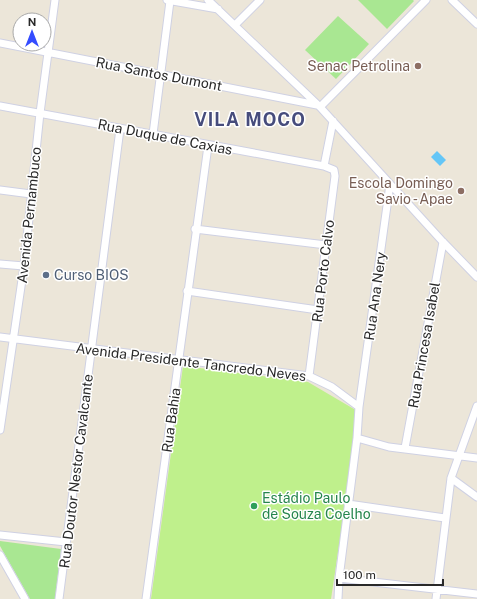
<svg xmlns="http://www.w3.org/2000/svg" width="477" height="599" font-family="'Public Sans',sans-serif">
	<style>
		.green { fill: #a9e792 }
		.pitch { fill: #bff08c }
		.water { fill: #64c6f7 }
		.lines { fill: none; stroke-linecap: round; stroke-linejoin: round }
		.minor-casing { stroke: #cfd1e3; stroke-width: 9 }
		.minor { stroke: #fff; stroke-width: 7 }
		.education-dot { fill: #8d6e63; stroke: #fff; stroke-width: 1.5 }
		.service-dot { fill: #5c6f8a; stroke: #fff; stroke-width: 1.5 }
		.leisure-dot { fill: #2e9e5b; stroke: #fff; stroke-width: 1.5 }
		.labels { text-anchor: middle; stroke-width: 3; stroke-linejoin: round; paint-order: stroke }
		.education-label { font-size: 14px; fill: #785e54; stroke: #fff; text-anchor: end }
		.street-label { font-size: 14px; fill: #292929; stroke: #fff }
		.service-label { font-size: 14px; fill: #4e5e75; stroke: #fff; text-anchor: start }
		.leisure-label { font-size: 14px; fill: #27864d; stroke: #fff; text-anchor: start }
		.district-label { font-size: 18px; font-weight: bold; letter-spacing: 1px; fill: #464c7c; stroke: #fff }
	</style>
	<rect width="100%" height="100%" fill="#ece6d9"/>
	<!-- green -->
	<path class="green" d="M358,0h55l1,1 -27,28z
		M338,16l31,28 -33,35 -31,-29z
		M0,541l61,8 -6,50h-25l-30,-53z"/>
	<!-- pitch -->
	<path class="pitch" d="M183,366l125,16 51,30 -28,187h-180z"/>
	<!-- water -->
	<path class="water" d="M437,151l9,9 -6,6 -9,-9z"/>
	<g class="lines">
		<defs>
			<path id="minor" d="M167,0l51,9
				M208,0l112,107 123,135 34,35
				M452,0l25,24
				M235,25l25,-25
				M0,43l317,62
				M0,106l324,60 10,4 1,6 -26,200
				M320,107l106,-107
				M153,134l17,-133
				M324,166l9,-45
				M0,190l31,4
				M195,229l131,16
				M0,264l24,2
				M187,291l131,19
				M0,337l309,39 23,11 27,20 -2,31 32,9 88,11
				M359,407l31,-223
				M0,430l24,-164 16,-153 15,-113
				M405,448l38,-206
				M451,478l26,19
				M348,504l97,14
				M0,535l66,7
				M0,555l25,44
				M339,578l138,16
				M59,599l61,-470
				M146,599l62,-453
				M338,599l1,-21 18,-140
				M436,599l15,-121 26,-72"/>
		</defs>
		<!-- minor casing -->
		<use href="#minor" class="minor-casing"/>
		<!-- minor -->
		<use href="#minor" class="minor"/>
	</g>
	<!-- markers -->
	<g class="education-dot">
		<circle cx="418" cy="66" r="4"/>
		<circle cx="461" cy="191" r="4"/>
	</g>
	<circle class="service-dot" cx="46" cy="275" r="4"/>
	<circle class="leisure-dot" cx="254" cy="506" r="4"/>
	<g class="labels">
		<!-- education labels -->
		<g class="education-label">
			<text x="410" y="71">Senac Petrolina</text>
			<text x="453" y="188">Escola Domingo<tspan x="453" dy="16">Savio - Apae</tspan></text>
		</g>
		<!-- street labels -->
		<g class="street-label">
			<text transform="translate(159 74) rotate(11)" y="5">Rua Santos Dumont</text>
			<text transform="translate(165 137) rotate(11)" y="5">Rua Duque de Caxias</text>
			<text transform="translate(29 215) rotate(-84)" y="5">Avenida Pernambuco</text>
			<text transform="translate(323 271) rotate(-83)" y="5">Rua Porto Calvo</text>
			<text transform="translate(375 296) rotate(-82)" y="5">Rua Ana Nery</text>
			<text transform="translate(424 345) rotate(-80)" y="5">Rua Princesa Isabel</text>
			<text transform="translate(191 362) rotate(7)" y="5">Avenida Presidente Tancredo Neves</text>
			<text transform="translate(171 420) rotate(-82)" y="5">Rua Bahia</text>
			<text transform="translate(76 471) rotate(-83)" y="5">Rua Doutor Nestor Cavalcante</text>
		</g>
		<!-- service labels -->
		<g class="service-label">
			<text x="54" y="280">Curso BIOS</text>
		</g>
		<!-- leisure labels -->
		<g class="leisure-label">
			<text x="262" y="503">Estádio Paulo<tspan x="262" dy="16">de Souza Coelho</tspan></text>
		</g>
		<!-- district labels -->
		<g class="district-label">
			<text x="250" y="126">VILA MOCO</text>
		</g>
	</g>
	<!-- north arrow -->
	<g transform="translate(32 32)"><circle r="19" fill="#ffffff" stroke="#a9a9a9"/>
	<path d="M0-3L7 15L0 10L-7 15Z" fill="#344cff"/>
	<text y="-6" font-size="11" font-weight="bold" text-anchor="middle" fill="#292929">N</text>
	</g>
	<!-- scale -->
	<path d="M337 579v6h106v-6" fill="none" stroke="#292929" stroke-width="2"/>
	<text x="343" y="579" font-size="12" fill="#292929" stroke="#ffffff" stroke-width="3" paint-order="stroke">100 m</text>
</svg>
